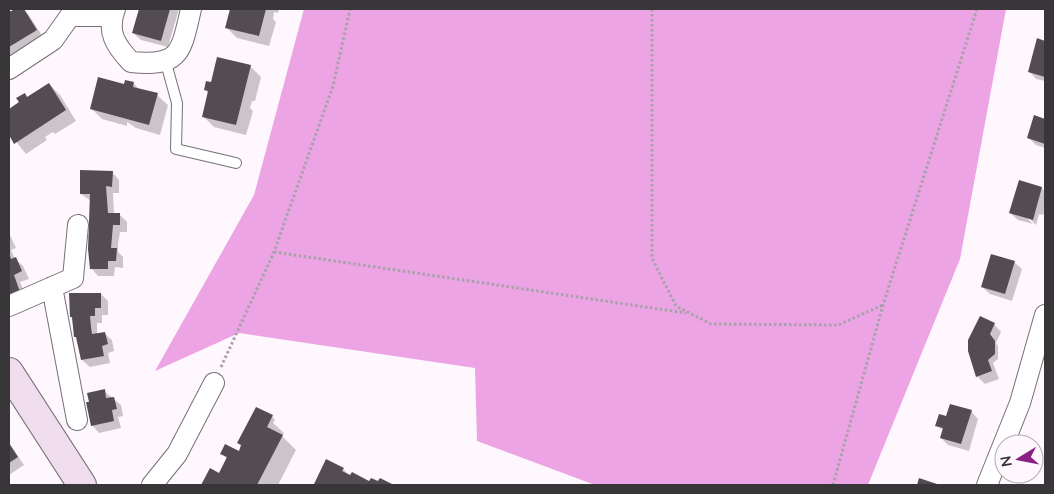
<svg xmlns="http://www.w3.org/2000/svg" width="1054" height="494" font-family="Lato,sans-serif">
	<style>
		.forest { fill: #eca4e5 }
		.shadow { fill: #0003 }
		.building { fill: #534d53 }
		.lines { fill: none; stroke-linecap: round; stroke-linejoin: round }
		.lane-casing { stroke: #777076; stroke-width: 12 }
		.street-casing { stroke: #777076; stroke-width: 22 }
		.secondary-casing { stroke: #777076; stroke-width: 30 }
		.path { stroke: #a7a2a7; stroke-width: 3; stroke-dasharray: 2.5 2.5; stroke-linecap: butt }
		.lane { stroke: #fff; stroke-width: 10 }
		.street { stroke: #fff; stroke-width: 20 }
		.secondary { stroke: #f0deee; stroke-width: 28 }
	</style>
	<rect width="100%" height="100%" fill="#fef7fd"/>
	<!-- forest -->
	<path class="forest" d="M304,9h702l-46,250 -92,226h-273l-118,-44 -2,-73 -236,-35 -84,38 99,-176z"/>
	<!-- shadow -->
	<path class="shadow" d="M17,9h6l5,5 15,23 -34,22v-45z
		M140,9h39l-11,38 -27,-7 -8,-7z
		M231,9h48l-1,4 -4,-1 -1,7 3,3 -7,24 -32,-8 -11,-11z
		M1038,40l7,2v39l-9,-2 -7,-8z
		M250,66l11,11 -6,24h-3l-2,7 3,3 -7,24 -32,-8 -11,-11 6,-23 -4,-3 7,-6z
		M133,83l7,7 17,5 11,10 -8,30 -24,-7 -9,-6v4l-25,-7 -11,-11 33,-22z
		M49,84l11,11 16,26 -21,13 -2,-2 -8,5 2,3 -21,14 -17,-21v-23z
		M1035,117l10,3v28l-9,-3 -7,-7z
		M112,172l7,8v13h-6l1,21h5l8,8v10h-7l-2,12v8l5,5v11l-8,-1 -1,9h-16l-7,-8v-67l-10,-7z
		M1020,182l22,6 3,4v16l-2,7 -4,-1 -3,11 -11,-11 -1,1 9,9 -15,-4 -8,-7z
		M9,233l7,15 -5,2 4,9 8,7 6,13 -9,3 7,17 -18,3z
		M1014,262l8,7 -10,32 -22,-7 -8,-7z
		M101,294l7,7v14h-6v8h-5v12l7,-2 8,7 2,11 -6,2 2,10 -20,4 -8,-7 -11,-44z
		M994,324l7,8 -5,11 2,3v13l-5,4 6,16 -14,5 -8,-8 -8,-25z
		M104,391l17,14 2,11 -5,1 3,11 -22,5 -7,-8z
		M971,411l7,8 -9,32 -21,-6 -7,-7 2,-8 -6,-4 10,-8z
		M272,416l3,4 -2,3 11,10 -2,3 14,14 -18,35 -75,-1 17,-9 7,-16 -6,-6 18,-1z
		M9,443l15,22 -15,10z
		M343,469l8,8 19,5 11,-2 11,5h-74l-2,-2z"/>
	<!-- building -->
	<path class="building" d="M15,9h9l13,21 -28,17v-35z
		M139,9h31l-9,32 -29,-8z
		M230,9h36l-7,27 -34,-8z
		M1037,38l8,3v36l-17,-5z
		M217,57l34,8 -15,60 -34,-8 6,-26 -4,-1 2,-9 5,1z
		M98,77l26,7 1,-4 9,2 -1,5 25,6 -9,32 -59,-16z
		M49,83l17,27 -52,34 -5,-9v-26l10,-7 -3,-4 9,-5 2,4z
		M1034,115l11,4v25l-18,-6z
		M80,170l33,1 -1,16 -6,-1 2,27h12v12h-7l-2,23h6l-1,13h-8v8h-18l-2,-20 2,-55h-10z
		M1019,180l23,7 -9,33 -24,-7z
		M9,253l2,6 5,-2 6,14 -8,4 6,17 -11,5z
		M991,254l24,7 -10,33 -24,-7z
		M69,293h32v15h-6v8h-5l1,11 1,7 13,-2 3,12 -6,2 2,10 -23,4 -5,-23h-2l-2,-20h-2z
		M980,316l15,7 -5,11 5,7v13l-7,6 4,11 -16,6 -8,-26v-11z
		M105,389l1,9 8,-1 3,12 -5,1 2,11 -23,5 -5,-24h3l-2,-9z
		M950,404l22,6 -11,34 -21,-6 3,-10 -8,-2 4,-12 7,2z
		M256,407l17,8 -6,12 16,8 -26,50h-56l9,-17 9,5 8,-16 -7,-3 5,-10 14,7 2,-6 -4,-2z
		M9,443l9,14 -9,6z
		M326,459l18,9 -2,3 8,4 2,-3 17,9 2,-3 7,3 2,-3 14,7h-77l-3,-1z
		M919,478l21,7h-23z"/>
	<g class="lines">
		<defs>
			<path id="lane" d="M166,63l11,40 -1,46 60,14"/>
			<path id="street" d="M115,9c-9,23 1,37 16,53 50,5 50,-10 60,-53
				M70,16h42
				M9,69l44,-29 17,-24
				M52,287l25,133
				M9,306l64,-28 5,-53
				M152,485l25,-31 37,-71
				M987,485l33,-82 25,-88"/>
			<path id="secondary" d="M9,372l73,113"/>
		</defs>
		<!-- lane casing -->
		<use href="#lane" class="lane-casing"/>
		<!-- street casing -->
		<use href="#street" class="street-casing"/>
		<!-- secondary casing -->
		<use href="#secondary" class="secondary-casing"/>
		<!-- path -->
		<path class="path" d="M652,9v249l24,48 35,18 127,1 45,-20
			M274,252l412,61
			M221,367l53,-115 59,-166 17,-77
			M833,485l50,-180 94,-296"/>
		<!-- lane -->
		<use href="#lane" class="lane"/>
		<!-- street -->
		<use href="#street" class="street"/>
		<!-- secondary -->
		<use href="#secondary" class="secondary"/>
	</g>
	<!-- border -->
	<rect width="1054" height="494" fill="none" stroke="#393639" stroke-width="20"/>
	<!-- north arrow -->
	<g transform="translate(1019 459) rotate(260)"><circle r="24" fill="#fef7fd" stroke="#afaaaf"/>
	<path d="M0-4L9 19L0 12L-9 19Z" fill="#8a1f84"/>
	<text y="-8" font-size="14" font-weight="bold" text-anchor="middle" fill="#393639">N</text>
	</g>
</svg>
